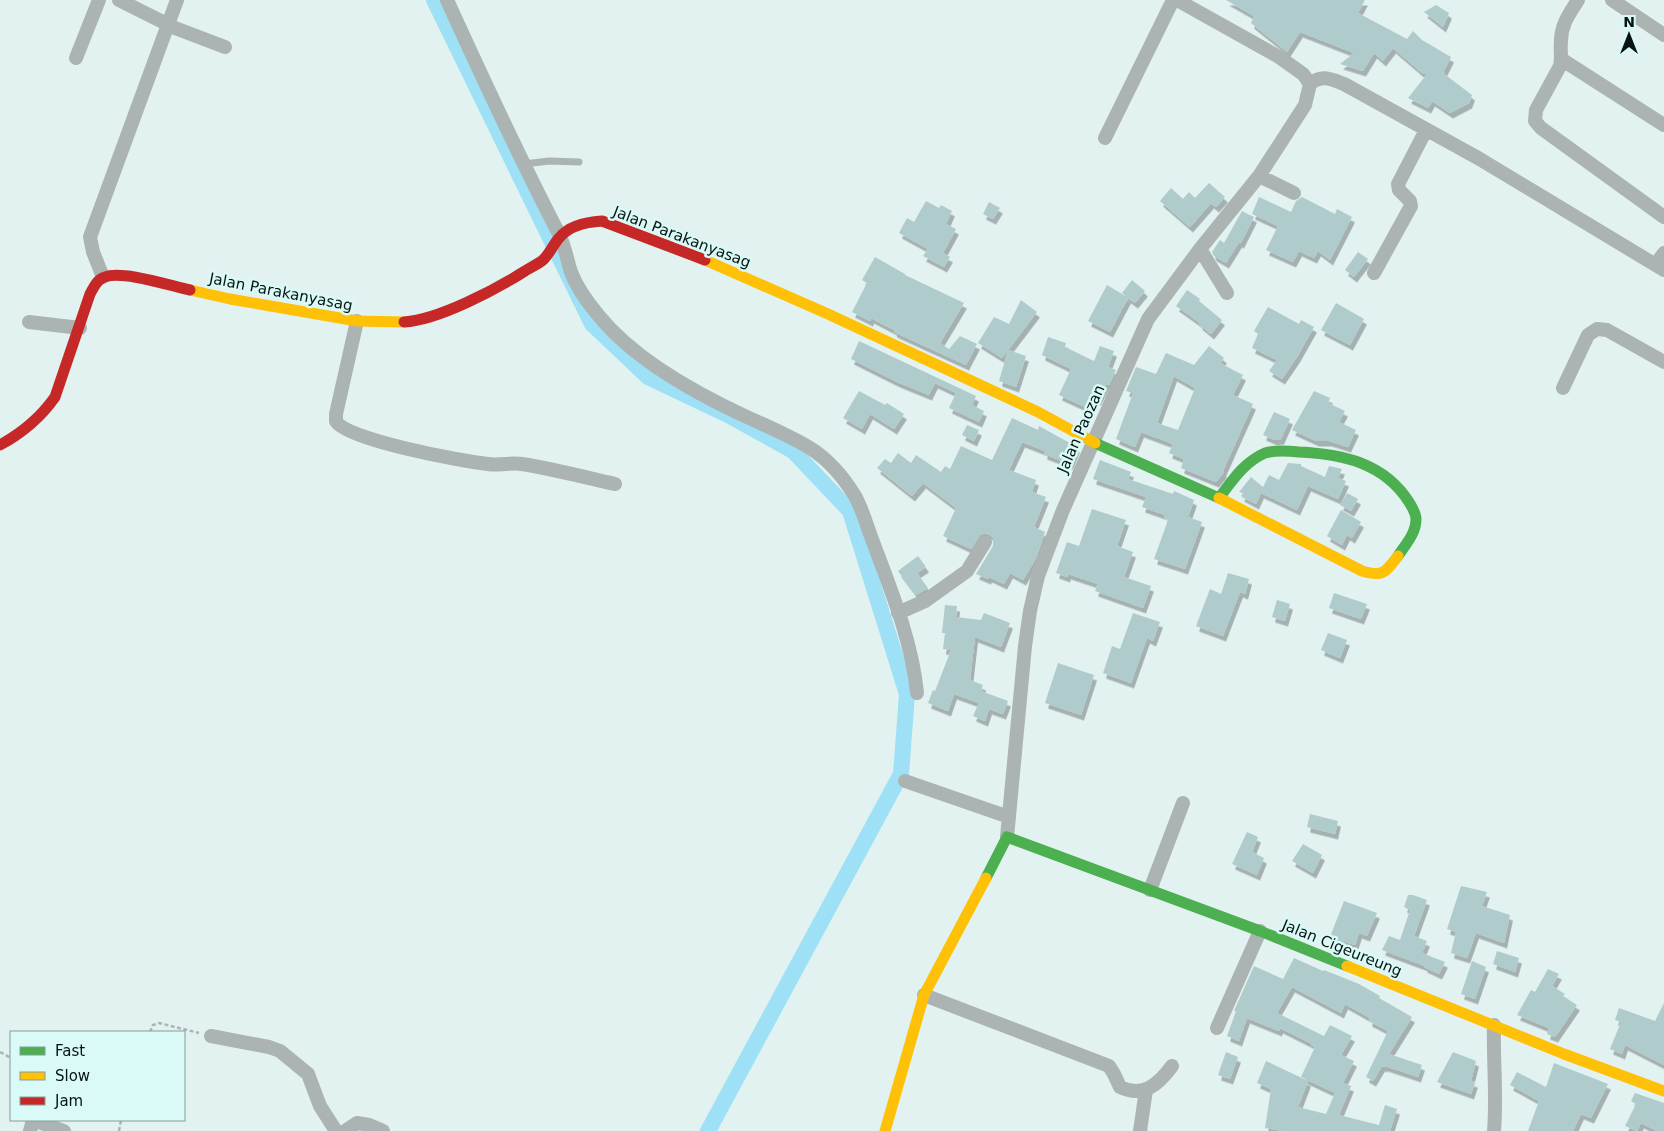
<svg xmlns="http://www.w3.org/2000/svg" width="1664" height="1131" font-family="'DejaVu Sans',sans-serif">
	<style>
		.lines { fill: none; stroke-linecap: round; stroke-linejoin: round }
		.canal { stroke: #9ee0f6; stroke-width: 16 }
		.building { fill: #b0cbcc; fill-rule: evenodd; filter: url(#shadow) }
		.path { stroke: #abb6b4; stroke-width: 2.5; stroke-dasharray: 4 2.5; stroke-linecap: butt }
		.lane { stroke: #abb4b2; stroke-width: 7 }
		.street { stroke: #abb4b2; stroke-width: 14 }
		.fast { stroke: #4caf50; stroke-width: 11 }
		.slow { stroke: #ffc107; stroke-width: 11 }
		.jam { stroke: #c62828; stroke-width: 11 }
		.labels { text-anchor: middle; stroke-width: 5; stroke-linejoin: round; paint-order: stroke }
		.street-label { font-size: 15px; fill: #081413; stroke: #d9faf6 }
	</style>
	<defs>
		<filter id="shadow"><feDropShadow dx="3" dy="5.5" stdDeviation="0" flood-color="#0004"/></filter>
	</defs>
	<rect width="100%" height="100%" fill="#e1f2f0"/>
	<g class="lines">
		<!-- canal -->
		<path class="canal" d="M434,0l158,324 56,53 82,39 63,35 57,60 57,183 -6,80 -193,357"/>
	</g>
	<!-- building -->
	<path class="building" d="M1226,0h139l-7,13 49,26 6,-8 9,9 29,17 -8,16 29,22 -3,8 -19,10 -18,-12 -4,7 -20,-10 19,-24 -5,-1 -29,-25 -10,13 -9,-8 -11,18 -23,-7 14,-11 -54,-21 -13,20 -36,-29 3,-7z
		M1436,5l13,8 -6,14 -19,-15z
		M1209,183l16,14 -9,10 -5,-4 -21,24 -30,-26 11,-13 12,11 6,-7 6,6z
		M1259,197l32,15 5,-11 6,-4 33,17 2,-5 15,8 -22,43 -12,-9 -4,7 -15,-7 -6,11 -27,-12 12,-24 -26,-12z
		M926,201l13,7 2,-3 11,6 -6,13 10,5 -13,24 7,4 -6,10 -21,-11 5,-7 -29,-16 8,-15 7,4z
		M989,202l11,6 -7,11 -10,-5z
		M1242,211l12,6 -13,26 -2,-1 -13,21 -12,-7 -2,-4 8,-12 4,3z
		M1358,252l10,7 -14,18 -9,-7z
		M875,257l30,17v1l59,28 -24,40 9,6 11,-13 17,8 -11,21 -72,-33v-2l-23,-12 -1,3 -18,-9 15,-29 -5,-3z
		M1132,280l13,11 -10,12 -7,-5 -18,34 -22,-11 19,-36 20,12 -5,-4z
		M1187,290l13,9 -1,2 23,19 -11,14 -12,-10 1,-1 -24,-17z
		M1021,300l16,12 -35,46 -24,-15 16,-26 15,7z
		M1336,303l28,16 -14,26 -29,-15z
		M1268,307l31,17 2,-4 13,7 -17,30 -15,22 -13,-8 8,-11 -25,-12 6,-14 -4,-3z
		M1048,337l18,6 -1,4 29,14 6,-15 14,5 -6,16 8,3 -7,15 -3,-1 -8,16 -8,-4 -5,11 -26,-12 12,-26 -29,-14z
		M859,341l117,55 -4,9 12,6 -5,11 -30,-14 7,-15 -21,-10 -6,12 -32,-13 -46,-23z
		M1209,346l15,12 -4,5 23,12 -10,20 20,9 -30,67 1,1 -8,10 -35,-14 3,-9 -15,-6 4,-9 -32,-12 -6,15 -19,-8 17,-46 -7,-2 10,-24 20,7 10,-21 28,12zM1174,376l21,12 -17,42 -21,-7z
		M1008,350l18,6 -10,31 -17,-6z
		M859,391l26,14 2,-2 17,11 -10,15 -24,-15 -8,15 -19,-11z
		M1314,391l16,7 -2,5 17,8 -6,11 17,8 -8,17 -19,-6h-13l-24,-11z
		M1274,412l16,7 -9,20 -7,1 -11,-5z
		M1012,418l26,12 1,-4 38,21 -7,17 -26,-10 1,-3 -23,-9 -13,28 27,10 -4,12 14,5 -12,30 11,5 -9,26 -13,22 -13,-7 -6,11 -15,-7 -1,2 -12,-5 17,-28v-8l-3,-3 -5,-2 -5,2 -9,14 -28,-13 13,-28 -33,-25 -11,13 -35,-28 8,-9 6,4 7,-10 13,10 5,-8 25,17 4,-6 5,3 11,-23 31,14z
		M967,425l12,5 -5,11 -12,-6z
		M1100,460l31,12 -3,7 45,15 1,-3 20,9 -6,17 14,5 -17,47 -31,-10 14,-39 -4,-2 1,-3 -23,-8 4,-10 -53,-18z
		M1288,463l13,1v2l24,11 4,-11 13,3 -4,9 8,3 -8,18 -30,-13 -11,24 -36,-17 -5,11 -15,-8 2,-3 -4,-1 12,-15 12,10 6,-12 10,5z
		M1347,493l11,6 -7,12 -11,-6z
		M1092,509l34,11 -9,26 16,6 -9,25 27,9 -8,22 -48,-17 3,-7 -30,-10 -1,3 -11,-4 11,-31 12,4z
		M1341,510l20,12 -9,16 -5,-3 -5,10 -15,-9z
		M918,556l8,11 -9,6 11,15 -12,7 -18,-24z
		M1228,573l21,6 -4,15 -5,-2 -17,44 -27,-10 14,-37 11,5z
		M1334,593l33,11 -6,15 -32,-11z
		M1277,600l13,4 -5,17 -13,-4z
		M945,605l12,1 -1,11 25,3 3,-7 26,10 -9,24 -26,-10 -5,43 13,5 -2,6 27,10 -5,13 -14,-5 -4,12 -12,-5 6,-13 -25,-9 -6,17 -20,-8 5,-13 2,1 16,-41 -8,-1 2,-16h-3z
		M1133,613l27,9 -7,19 -6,-3 -16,45 -28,-10 9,-27 8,3z
		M1328,633l19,7 -7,18 -19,-8z
		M1058,663l36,12 -13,40 -36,-12z
		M1310,814l28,7 -3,13 -28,-7z
		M1247,832l11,5 -6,15 12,6 -7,17 -25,-11z
		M1303,844l19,11 -9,18 -21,-12z
		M1461,886l26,6 -5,14 28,9 -6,28 -28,-10 -9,25 -16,-5 5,-21 -9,-3z
		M1408,895h5l14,5 -13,36 13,5 -5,12 23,9 -6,12 -15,-7 1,-1 -43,-16 7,-14 11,4 10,-30 -6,-3z
		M1344,901l33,12 -10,23 -8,-3 -4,12 -25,-8z
		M1497,951l22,7 -4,14 -22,-8z
		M1294,958l29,13 1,-1 35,14 21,12 -1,2 33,19 -23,37 33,11 -4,12 -33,-11 -1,1 -2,-1 -9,15 -7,-4 22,-46 -19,-10 1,-3 -25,-14 -4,9 -49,-26 -15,26 47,23 6,-11 22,11 -11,19 13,6 -11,22 8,3 -12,29 40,10 6,-20 12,4 -7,22h-107l-18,-3 6,-39 -14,-6 9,-22 42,20 -10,26 28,7 9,-21 -34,-16 14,-30 -4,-2 1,-1 -32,-16 -1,3 -32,-13 -8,23 -12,-5 9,-25h-2l20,-45 29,13z
		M1472,961l14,6 -11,32 -14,-5z
		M1548,969l11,5 -7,12 13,8 -2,2 14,9 -22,32 -8,-3 2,-6 -32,-13 14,-25 4,2z
		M1664,1003v62l-39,-20 -3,9 -12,-5 11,-27 -6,-2 4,-12 36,13z
		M1226,1052l12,5 -8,22 -12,-4z
		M1453,1052l23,9 -5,20 4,1 -4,12 -34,-12z
		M1554,1063l54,21 -17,34 -10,-4 -8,17h-45l11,-30 -29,-16 7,-13 29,15z
		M1635,1093l29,10v28h-7l-16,-8 -4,8 -12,-5 11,-22 -5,-3z"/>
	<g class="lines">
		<!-- path -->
		<path class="path" d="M150,1032l3,-7 6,-2 40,10
			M0,1052l11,6
			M119,1131l2,-11"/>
		<!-- lane -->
		<path class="lane" d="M524,164l25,-3 30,1"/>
		<!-- street -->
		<path class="street" d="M119,0l56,28 50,19
			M447,0c36,79 72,157 112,234 6,12 8,26 12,38 6,16 17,31 28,44 35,43 98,78 148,101 22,10 43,19 63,31 19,12 34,30 45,48 8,14 12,31 18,46 18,48 39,99 44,151
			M1177,0l102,57 24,17 7,10
			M1578,0c-8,13 -17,24 -17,41 -1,8 1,16 -1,25l-24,44 -1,11 6,7 123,89
			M1612,0l52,35
			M76,58l23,-58
			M1561,59l103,66
			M1310,84c12,-10 21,-5 34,0l134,74 186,112
			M1105,138l68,-138
			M1259,176l35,17
			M1200,249l27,44
			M1656,264l8,-11
			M1374,273l37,-67 -1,-5 -11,-11 -1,-6 28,-54
			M103,277l-10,-25 -3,-15 87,-237
			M357,321l-21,93v7c7,18 129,41 152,43 11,2 23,-2 34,0 31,5 62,13 93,20
			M29,322l51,6
			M1563,388l25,-53 9,-6 10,1 57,32
			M898,613l27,-12 42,-30 18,-29
			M905,781l104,36
			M1007,837l18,-191 5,-35 8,-35 25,-66 85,-191 52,-70 59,-73 46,-71 5,-21
			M1150,890l33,-87
			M924,995l185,71 5,8 6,13c23,11 38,-2 52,-21
			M1494,1025c-1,36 3,71 0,106
			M1217,1028l43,-97
			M211,1036l58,11 11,4 28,23 12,32 16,25
			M30,1131l3,-11 31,11
			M345,1131l12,-8 12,2 14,6
			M1140,1131l6,-41"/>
		<!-- fast -->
		<path class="fast" d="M1095,443l124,55c13,-17 25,-36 46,-45 10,-3 24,-2 34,-1 44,2 85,11 110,50 3,5 7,11 7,17 0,15 -11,26 -18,37
			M986,878l21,-41 253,94 87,35"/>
		<!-- slow -->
		<path class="slow" d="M705,260l123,54 210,98 57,31
			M190,290l40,9 127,22 47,1
			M1219,498l143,73c21,6 23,2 36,-15
			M1347,966l217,88 100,37
			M885,1131l39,-136 62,-117"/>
		<!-- jam -->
		<path class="jam" d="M404,322c34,-2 91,-32 121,-51 6,-4 14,-7 19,-12 6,-6 10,-16 16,-22 10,-12 27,-15 42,-16l103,39
			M0,445c22,-12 41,-28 55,-48l35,-103c4,-7 7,-15 15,-17 17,-7 66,9 85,13"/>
	</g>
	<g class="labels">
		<!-- street labels -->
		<g class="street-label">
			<text transform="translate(682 237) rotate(21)" y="5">Jalan Parakanyasag</text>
			<text transform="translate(281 292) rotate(11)" y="5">Jalan Parakanyasag</text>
			<text transform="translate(1081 429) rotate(-66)" y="5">Jalan Paozan</text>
			<text transform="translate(1342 948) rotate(22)" y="5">Jalan Cigeureung</text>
		</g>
	</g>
	<!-- legend -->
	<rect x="10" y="1031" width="175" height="90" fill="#d9faf6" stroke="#859e9b"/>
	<rect x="20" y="1047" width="25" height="8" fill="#4caf50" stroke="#859e9b"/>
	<text x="55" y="1056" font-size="15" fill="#081413">Fast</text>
	<rect x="20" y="1072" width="25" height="8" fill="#ffc107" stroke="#859e9b"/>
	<text x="55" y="1081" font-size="15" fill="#081413">Slow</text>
	<rect x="20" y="1097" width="25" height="8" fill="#c62828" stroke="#859e9b"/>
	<text x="55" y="1106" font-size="15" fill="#081413">Jam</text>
	<!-- north arrow -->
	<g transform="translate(1629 35)" stroke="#d9faf6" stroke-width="4" paint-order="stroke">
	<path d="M0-4L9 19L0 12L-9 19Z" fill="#081413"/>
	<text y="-8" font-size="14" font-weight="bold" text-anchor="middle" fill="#081413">N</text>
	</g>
</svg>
